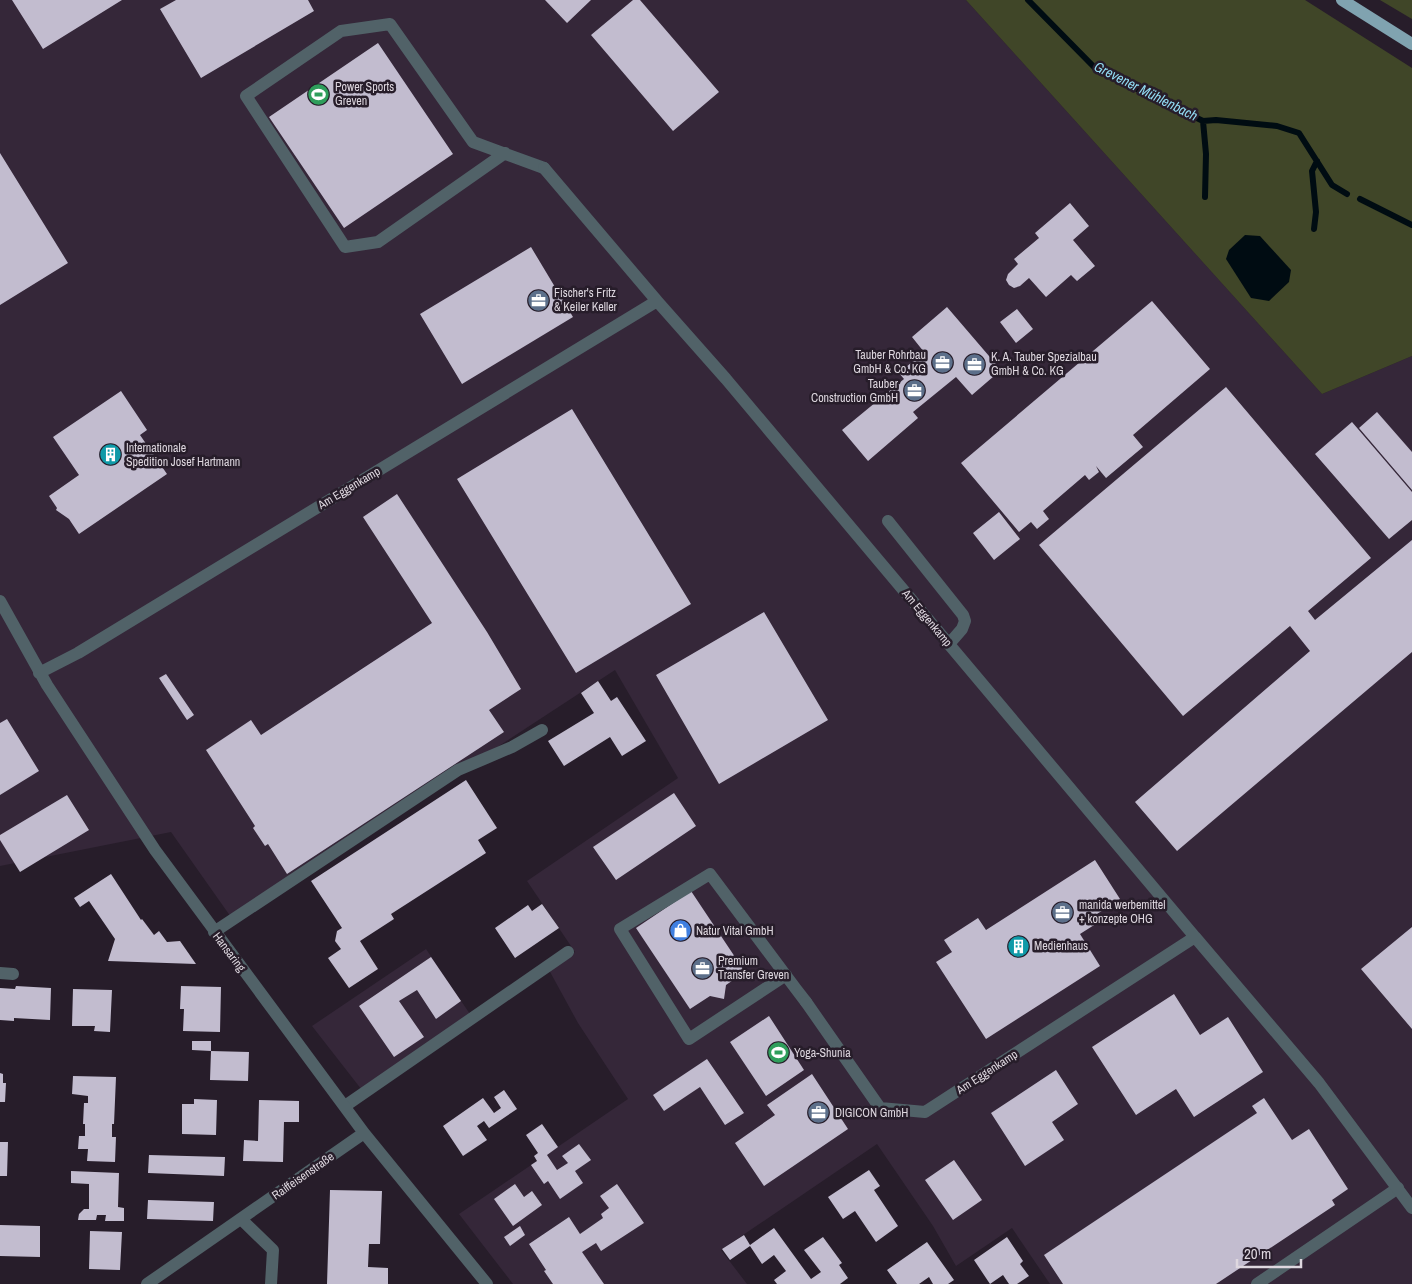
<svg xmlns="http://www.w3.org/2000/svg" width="1412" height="1284" font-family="'Archivo Narrow',sans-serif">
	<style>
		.built { fill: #352739 }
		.green { fill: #404628 }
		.water { fill: #000c12 }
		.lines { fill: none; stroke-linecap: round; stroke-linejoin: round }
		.stream { stroke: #000c12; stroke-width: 6 }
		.building { fill: #c2bccf }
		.service { stroke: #516268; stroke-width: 12 }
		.minor { stroke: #516268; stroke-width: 12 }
		.primary { stroke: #80a3b0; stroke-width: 12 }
		.labels { text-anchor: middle; stroke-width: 5; stroke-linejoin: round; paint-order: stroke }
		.poi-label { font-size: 12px; fill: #ded7df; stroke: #271d2a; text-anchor: start }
		.street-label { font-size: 12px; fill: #ded7df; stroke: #271d2a }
		.water-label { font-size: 14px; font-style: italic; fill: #92dcf4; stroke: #271d2a }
	</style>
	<rect width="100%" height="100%" fill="#271d2a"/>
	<!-- built -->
	<path class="built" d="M0,0h966l356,394 90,-38v928h-362l-38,-56 -56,38 -23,-40 -56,-82 -156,106 26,34h-234l-54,-70 169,-115 -50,-76 -29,-53 26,-18 -48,-71 151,-103 -63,-108 -382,250 -62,-88 -171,34z
		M426,949l48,71 -109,74 -53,-68z"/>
	<!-- green -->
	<path class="green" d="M966,0h339l107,68v288l-90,38z
		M1380,0h32v19z"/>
	<!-- water -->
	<path class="water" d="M1245,235l15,1 31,34 -2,12 -20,19 -18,-3 -25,-39 3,-9z"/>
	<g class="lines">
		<!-- stream -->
		<path class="stream" d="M1028,0l68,69 107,52 13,-1 61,6 22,7 33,52 15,9
			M1203,121l3,33 -1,43
			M1360,199l52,26
			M1314,229l2,-17 -4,-41 5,-10"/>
	</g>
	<!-- building -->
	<path class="building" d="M12,0h110l-79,49z
		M176,0h132l6,11 -113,67 -41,-69z
		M545,0h46l-24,23z
		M633,0h7l79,92 -46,39 -82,-96z
		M378,43l75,111 -109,74 -75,-111z
		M0,153l68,110 -68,42z
		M1070,203l19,23 -16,14 22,26 -18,15 -6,-6 -25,22 -17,-19 -9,8 -6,2 -5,-3 -3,-5 2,-6 10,-10 -4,-5 25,-21 -4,-5z
		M531,247l42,70 -111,67 -42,-70z
		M1152,301l58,68 -77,66 10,12 -37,31 -10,-12 3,6 -10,8 -4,-5 -42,36 6,8 -12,10 -6,-7 -12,10 -58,-69z
		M947,307l54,63 -29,25 -16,-18 -43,35 5,6 -50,43 -26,-31 62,-51 -5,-6 25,-21 -12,-15z
		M1017,309l16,20 -17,14 -16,-21z
		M1226,387l145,171 -63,53 7,9 97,-80v112l-235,199 -42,-49 175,-151 -20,-25 -107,90 -144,-171z
		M121,391l26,39 -7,5 27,39 -88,60 -10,-15 -13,-9 1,-2 -8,-12 30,-21 -26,-38z
		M572,409l119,195 -115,69 -119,-194z
		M1377,412l35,40v38l-53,-62z
		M1352,422l60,70v28l-23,19 -74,-85z
		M397,494l90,138 34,57 -32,21 15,22 -217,142 -19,-30 -3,2 -12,-18 2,-2 -49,-76 45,-30 10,15 171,-112 -69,-106z
		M999,512l21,27 -26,21 -21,-27z
		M764,612l64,108 -109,64 -63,-109z
		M166,674l28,41 -7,5 -28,-42z
		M598,681l13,20 6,-4 29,44 -24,15 -12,-19 -46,29 -16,-25 46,-28 -13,-20z
		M7,719l32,52 -39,24v-72z
		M466,780l31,48 -19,12 8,13 -95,61 3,5 -34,22 18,28 -29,19 -21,-30 13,-9 -6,-8 2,-10 5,-3 -31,-47z
		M674,793l22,33 -80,54 -23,-33z
		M67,795l22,35 -69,42 -20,-32v-5z
		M1095,860l25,39 -23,15 5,6 -22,14 20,32 -114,73 -50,-77 16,-10 -8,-12 34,-22 8,12z
		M111,874l30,46 1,-1 12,16 5,-4 8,11 13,-1 16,23 -88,-3 7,-22 -26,-38 -9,6 -6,-9z
		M691,891l54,81 -19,13 -2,14 -14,-3 -20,13 -54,-81z
		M542,904l17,24 -44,30 -20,-30 33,-23 4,6z
		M1412,927v102l-51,-60z
		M431,957l30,44 -25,18 -19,-29 -18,11 25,36 -30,20 -35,-51z
		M16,986l35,2 -1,32 -36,-2v3l-14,-1v-32l15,1z
		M181,986l40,1 -1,45 -37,-1 1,-22h-4z
		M73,989l39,1 -2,42 -16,-1 1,-5h-23z
		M1174,994l26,41 28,-18 35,55 -69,45 -18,-28 -40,26 -44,-68z
		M769,1016l35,54 -38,26 -36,-54z
		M192,1041h19v10l-19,-1z
		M211,1051l38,1 -1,29 -38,-1z
		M707,1059l37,54 -19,12 -25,-38 -36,24 -11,-16z
		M1056,1070l22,34 -26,18 12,18 -39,26 -34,-53z
		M0,1073l3,1v9h3l-1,19h-5z
		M812,1074l36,55 -84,57 -29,-43 40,-28 -8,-10z
		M73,1076l43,1 -2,47h-2v13h4l-1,25 -28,-1 1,-12h-10l1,-13h6v-12h-2l1,-21h4v-7l-16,-2z
		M504,1090l13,19 -28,19 -5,-7 -7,5 10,14 -24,16 -20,-30 40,-28 11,15 7,-5 -7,-11z
		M1264,1098l28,42 17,-11 39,60 -16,11 3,5 -119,79h-153l-19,-29 213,-142 -5,-7z
		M194,1099l23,1 -1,35 -34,-1v-30h12z
		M259,1100l40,1v21h-15l-1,40 -40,-1 1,-21 14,1z
		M542,1124l16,23 -11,8 10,15 11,-7 -6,-7 17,-12 12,16 -16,11 8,12 -23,16 -12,-18 -4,3 -13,-19 6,-4 -3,-5 4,-3 -12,-18z
		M0,1142h8l-1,34h-7z
		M149,1155l76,2 -1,19 -76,-3z
		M954,1160l28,40 -29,20 -28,-40z
		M869,1170l11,16 -6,4 24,36 -22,16 -21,-31 -12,8 -15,-22z
		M71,1171l48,2 -1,34 6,1v13h-19l1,-6h-9l-1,5h-18l1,-6 5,-5h5v-25l-18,-1z
		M515,1184l9,13 8,-6 10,14 -29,21 -19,-27z
		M617,1184l27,39 -43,28 -5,-8 -14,9 22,32h-51l-9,-13 2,-1 -17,-26 40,-27 11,17 23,-16 -2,-4 8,-6 -9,-12z
		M330,1190l52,1 -2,53h-11l-1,23 20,1v16h-61z
		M148,1200l66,2 -1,19 -66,-2z
		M0,1225l40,1v31l-40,-1z
		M520,1226l5,9 -15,11 -6,-9z
		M774,1228l37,51 10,-7 -17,-22 19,-13 19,26 -3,2 9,13 -8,6h-63l-3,-4 12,-9 -12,-16 -12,9 -12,-18 -20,14 -8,-11 22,-14 6,10z
		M90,1231l32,1 -2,38 -31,-1z
		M1007,1237l16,24 -3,3 9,12 -12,8h-8l-6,-9 -13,9 -16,-24z
		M927,1242l27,38 -6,4h-15l-4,-7 -10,7h-22l-10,-14z"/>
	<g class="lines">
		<!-- service -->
		<path class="service" d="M505,153l-127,89 -33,5 -99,-151 95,-65 49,-7 83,118 71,26
			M888,521l75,94 2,6 -3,8 -13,15
			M214,932l244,-162 54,-23 30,-17
			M0,973l13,1
			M786,975l-97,64 -69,-110 90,-55 86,115 10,13
			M345,1106l223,-154
			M1257,1284l141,-96"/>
		<!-- minor -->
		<path class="minor" d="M544,168l113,133
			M0,601l47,84 108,165 209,283 123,151
			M39,673l39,-20 579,-352 69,78 469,558
			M806,1002l74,106 45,4 270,-175 124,146 93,125
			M241,1219l32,31 -2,34
			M147,1284l217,-151"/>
		<!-- primary -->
		<path class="primary" d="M1342,0l70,44"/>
	</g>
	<!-- icons -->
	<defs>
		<symbol id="stadium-disc" viewBox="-11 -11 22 22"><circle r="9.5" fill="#2e9e5b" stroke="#271d2a"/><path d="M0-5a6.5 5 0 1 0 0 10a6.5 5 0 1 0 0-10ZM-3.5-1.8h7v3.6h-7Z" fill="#fff"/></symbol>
		<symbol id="office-disc" viewBox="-11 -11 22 22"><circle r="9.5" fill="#5c6f8a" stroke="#271d2a"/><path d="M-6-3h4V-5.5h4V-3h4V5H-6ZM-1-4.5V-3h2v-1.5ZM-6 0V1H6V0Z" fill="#fff"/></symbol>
		<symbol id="building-disc" viewBox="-11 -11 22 22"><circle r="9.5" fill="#0f9aa8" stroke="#271d2a"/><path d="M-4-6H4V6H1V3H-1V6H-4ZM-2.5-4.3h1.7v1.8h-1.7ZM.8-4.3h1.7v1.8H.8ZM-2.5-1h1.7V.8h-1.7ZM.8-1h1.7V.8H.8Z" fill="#fff"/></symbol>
		<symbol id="shop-disc" viewBox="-11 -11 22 22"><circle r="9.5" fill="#3f7fe0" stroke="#271d2a"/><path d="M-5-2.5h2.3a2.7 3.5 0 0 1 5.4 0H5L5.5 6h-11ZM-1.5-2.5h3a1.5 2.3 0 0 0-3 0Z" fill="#fff"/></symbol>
	</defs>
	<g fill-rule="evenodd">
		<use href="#stadium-disc" x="306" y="82" width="25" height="25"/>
		<use href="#office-disc" x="526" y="288" width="25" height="25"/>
		<use href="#office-disc" x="930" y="350" width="25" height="25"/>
		<use href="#office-disc" x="962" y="352" width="25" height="25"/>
		<use href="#office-disc" x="902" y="378" width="25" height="25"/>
		<use href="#building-disc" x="98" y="442" width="25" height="25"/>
		<use href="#office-disc" x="1050" y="900" width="25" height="25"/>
		<use href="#shop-disc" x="668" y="918" width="25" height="25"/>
		<use href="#building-disc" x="1006" y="934" width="25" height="25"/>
		<use href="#office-disc" x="690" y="956" width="25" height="25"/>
		<use href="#stadium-disc" x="766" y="1040" width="25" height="25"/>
		<use href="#office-disc" x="806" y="1100" width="25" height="25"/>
	</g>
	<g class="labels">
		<!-- poi labels -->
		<g class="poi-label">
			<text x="335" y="91">Power Sports<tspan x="335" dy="14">Greven</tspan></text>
			<text x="554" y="297">Fischer's Fritz<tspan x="554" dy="14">&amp; Keiler Keller</tspan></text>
			<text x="926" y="359" text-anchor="end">Tauber Rohrbau<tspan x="926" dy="14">GmbH &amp; Co. KG</tspan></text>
			<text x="991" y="361">K. A. Tauber Spezialbau<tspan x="991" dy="14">GmbH &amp; Co. KG</tspan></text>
			<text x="898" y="388" text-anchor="end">Tauber<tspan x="898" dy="14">Construction GmbH</tspan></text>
			<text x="126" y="452">Internationale<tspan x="126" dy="14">Spedition Josef Hartmann</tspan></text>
			<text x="1079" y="909">manida werbemittel<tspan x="1079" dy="14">+ konzepte OHG</tspan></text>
			<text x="696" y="935">Natur Vital GmbH</text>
			<text x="1034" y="950">Medienhaus</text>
			<text x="718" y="965">Premium<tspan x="718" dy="14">Transfer Greven</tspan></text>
			<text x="794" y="1057">Yoga-Shunia</text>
			<text x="835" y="1117">DIGICON GmbH</text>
		</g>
		<!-- street labels -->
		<g class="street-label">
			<text transform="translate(349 488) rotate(-31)" y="4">Am Eggenkamp</text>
			<text transform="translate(927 618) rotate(50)" y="4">Am Eggenkamp</text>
			<text transform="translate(229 952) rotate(53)" y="4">Hansaring</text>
			<text transform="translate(987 1072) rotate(-33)" y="4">Am Eggenkamp</text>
			<text transform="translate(303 1176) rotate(-35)" y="4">Raiffeisenstraße</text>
		</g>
		<!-- water labels -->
		<g class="water-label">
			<text transform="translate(1146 91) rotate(27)" y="5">Grevener Mühlenbach</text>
		</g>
	</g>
	<!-- scale -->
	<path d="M1237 1259v8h64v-8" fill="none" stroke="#ded7df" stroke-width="2.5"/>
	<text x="1244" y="1259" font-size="15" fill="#ded7df" stroke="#271d2a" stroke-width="4" paint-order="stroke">20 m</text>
</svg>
